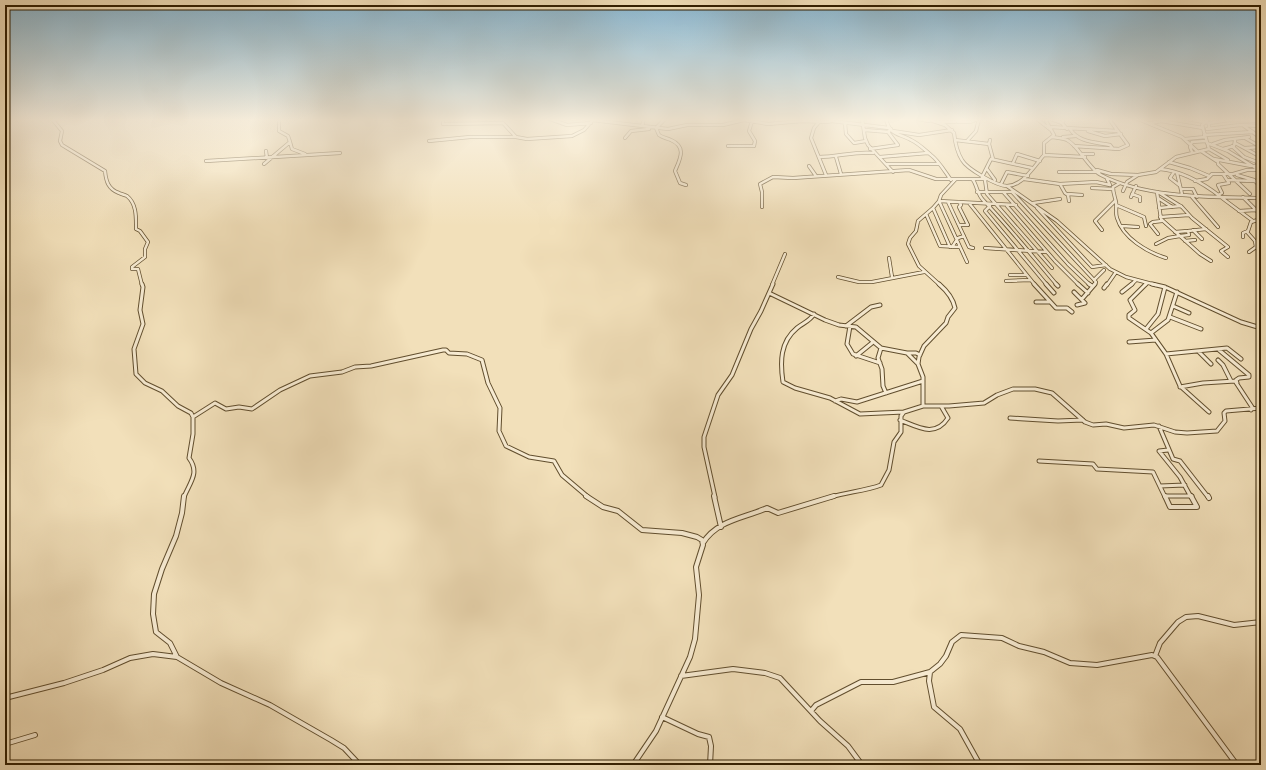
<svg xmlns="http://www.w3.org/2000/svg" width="1266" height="770" font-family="'IM FELL Great Primer',serif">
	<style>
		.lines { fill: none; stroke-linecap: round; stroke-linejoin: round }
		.minor-far2-casing { stroke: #614e2e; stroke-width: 4 }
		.minor-far1-casing { stroke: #614e2e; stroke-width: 5 }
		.minor-casing { stroke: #614e2e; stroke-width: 6 }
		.minor-far2 { stroke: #f7ebd2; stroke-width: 2.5 }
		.minor-far1 { stroke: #f7ebd2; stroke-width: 3 }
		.minor { stroke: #f7ebd2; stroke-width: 4 }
	</style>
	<rect width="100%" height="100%" fill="#f2e0ba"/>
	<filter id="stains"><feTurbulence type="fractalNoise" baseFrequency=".005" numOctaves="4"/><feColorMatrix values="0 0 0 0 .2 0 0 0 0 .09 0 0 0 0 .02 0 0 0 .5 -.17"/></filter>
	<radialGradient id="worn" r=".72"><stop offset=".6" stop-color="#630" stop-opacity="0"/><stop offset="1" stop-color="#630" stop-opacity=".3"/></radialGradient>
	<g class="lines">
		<defs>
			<path id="minor-far2" d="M52,119l10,12 -2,10 2,4 43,26c1,10 3,18 14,22 2,1 6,2 8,3 10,8 9,22 9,33l4,2 8,11 -3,7v8l-13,10v2h6l4,16
				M372,119h19
				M429,119h2
				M443,119v5l60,-1 13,14 11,2 45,-3 12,-6 8,-9 -1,-2
				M550,119l17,6 24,-2
				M862,119l3,19 3,7 25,27
				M886,119c4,17 13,14 25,21 7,3 14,10 20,15 8,6 14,17 20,25
				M918,119l11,2
				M927,119l18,6 9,8c1,9 3,19 8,27 5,9 35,26 45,26 3,0 9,-2 12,-4 8,-4 18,-19 25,-27v-12l10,-8 -9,-16
				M1037,119l14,11
				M1051,119l11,4
				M1064,119l-2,4 5,6
				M1138,119l44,18 15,14
				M1187,119l23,4
				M592,120l76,9 19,-4h36l21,-5 24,4 34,-3 25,1 13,-3
				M832,121l57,7
				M1161,121l42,7
				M819,122l-5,6 -3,10 15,37
				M939,122h15l9,-3
				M958,122h12l8,-3
				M845,123l1,11 8,9 12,-2
				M1151,123l20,-4
				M642,126l2,-7
				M1244,126l17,12
				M1050,127l68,4
				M656,128l3,7c4,3 8,3 12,5 16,7 9,19 4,31l5,12 6,2
				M656,128l9,-9
				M1209,128v-5l20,-3 32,1
				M1070,129c9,14 26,13 40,16l3,4
				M1207,129l33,-4 21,1
				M865,130l24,2
				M893,131l26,4 33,-5
				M1088,131l17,5 16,-2
				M1204,135l49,-3
				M1052,137c5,1 11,1 15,3 11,5 22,29 34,35 44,23 111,22 160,23
				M1063,137l13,-1
				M625,138l6,-7 18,-2
				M1245,138l16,9
				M1185,139l20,-2
				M955,140l34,4
				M990,140l-1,4 4,15
				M429,141l41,-4h47
				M967,141l9,-10 3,-12
				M290,142l2,7 13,5
				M1207,143l21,8 33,20
				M1235,143l26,14
				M1213,144l12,-4 24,-3
				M728,146h26l1,-5 -6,-10 3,-10
				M1074,146l45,3 9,-4 -19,-26
				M1232,146l12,11 13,5
				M1245,148l16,-1
				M870,149l28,-4 -10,-13 3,-3
				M1209,149l19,11
				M1223,149l11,-3 1,-5
				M266,151l1,7
				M1201,151l17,11v2l32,30
				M1192,152l-2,-5 2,-5 14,-1
				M1081,154h12
				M1044,155l41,2
				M819,157c18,0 37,-6 54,-4
				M836,157l5,17
				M880,157l48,-4
				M1214,159l37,7
				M206,161l134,-8
				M1169,162l21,6 19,8
				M1013,163l4,-9 23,7
				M264,164l26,-22 -2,-6 -9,-5v-12
				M887,164h51
				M809,166l7,10
				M1254,166l7,-1
				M987,169l8,11
				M1160,169c23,2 43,14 61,28
				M1097,170l14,4 27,1
				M1059,172h40
				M1174,172l-4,6 9,7
				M1177,173l5,21
				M1237,175l17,5 7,7
				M982,177l9,-18 41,9
				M1024,179l36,5 36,-2 14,3 -3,-6
				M973,180c4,5 4,15 11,21 25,26 49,56 73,84
				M985,180l2,14 65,74
				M1227,180l27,1
				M1195,181l12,-2 5,-5h21l14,-4h12
				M1120,183l-7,4c0,6 2,10 3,15 1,6 -1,10 1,16 6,20 30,34 49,40
				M1001,184l6,-12 21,4
				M1060,184l5,9 3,2 1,6
				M1007,186l50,35 53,48 16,8 30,8
				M1092,188l21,1
				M1181,189h12l4,8
				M1123,191l4,-9 11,-7 18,-3 20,-15 33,-8 -7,-24 7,-6
				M977,192h35
				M1012,192l84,90 -2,3
				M1158,192l24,15 10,11 36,29 -7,4 7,6
				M1004,193l64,71 22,21
				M1068,194l14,1
				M1132,194l8,3v4
				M1218,195l4,-2 -4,-8 11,-2 -6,-9
				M1131,197l5,-11
				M1192,197l26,30
				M1243,197l18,18
				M1158,198l14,9
				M1222,198l31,23
				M939,201l77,4
				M939,201l28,61
				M948,202l21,45 4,1
				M959,202l2,3 -2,2 9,18h-9
				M969,203l66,82
				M1033,203l27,-4
				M1116,205l28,12 2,9
				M990,206l-5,5 62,74
				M1007,206l48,55 24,24
				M762,207v-15l-2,-8 13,-7 20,1 116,-8 27,9h51
				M933,208l17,39
				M1037,208l55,59 14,-2
				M1159,208l22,-2
				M1239,211l17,-1
				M926,214l14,32 20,1
				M1160,217l29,-2
				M1122,226l16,1
				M1102,230l-7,-9 20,-20
				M1193,230l9,9
				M1175,232l13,-1
				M1247,232l8,9 1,6 -7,5
				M1158,234l-8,-10 3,-2 9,-1
				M1180,236l20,18 11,7
				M1180,236l9,-1 -1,-4 18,-2
				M1243,237v-4l5,-2 3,-9 10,-3
				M1185,241l10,-1
				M1156,244l12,-6 12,-2 -19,-17 -4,-27
				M952,247l6,-9 6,-2
				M985,248l62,4
				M889,258l3,19
				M1010,275h16
				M838,277l21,5h13l52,-10
				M1094,280l10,-10
				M1006,281l25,-1
				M772,285l13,-31
				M940,285l-21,-19 -11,-22 2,-6 6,-7 2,-10 15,-13 6,-7 2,-6 14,-15
				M1107,285l9,-13
				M1131,285l5,-5
				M1145,285l2,-2"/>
			<path id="minor-far1" d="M142,284l1,3 -3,23 3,14 -9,25 2,25 9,9 17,8 16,15 13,7 2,4v17l-4,24c11,15 1,24 -5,39
				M1034,284l22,24h11l5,4
				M1046,284l8,9
				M1056,284l2,2
				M1078,284l10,9
				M1089,284l3,2
				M1146,284l-16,16 5,10 -6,5v3l22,15 15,21 14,32 29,26
				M1152,284l13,3 76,35 20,6
				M1104,288l3,-4
				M1074,292l11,11 -8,2
				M1122,292l10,-8
				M769,293l56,27 14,5 17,2 25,21 26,5 11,11
				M1082,299l13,-15
				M1036,302h14
				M1173,306l16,7
				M814,314c-4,7 -11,9 -17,14 -17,14 -17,34 -14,54l12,6 35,10 30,16 44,-2
				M1170,317l31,12
				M846,326l25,-19 9,-2
				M850,326l-3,18 6,10 27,9
				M1146,329l12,-15 7,-27
				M1151,333l17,-13 9,-28
				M1129,342l27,-2
				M881,348l-3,10 4,11 1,17 3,7
				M1219,350l30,25v2l-10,1 -3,2 1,3
				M1199,352l12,12
				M907,353h9l4,2
				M1166,354l61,-6 14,11
				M856,356l16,-13
				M1218,360l5,5 8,16
				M1180,387l23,-4 32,-2 17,26 -1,3
				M835,401l6,-2 16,3 66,-21
				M923,406h26l35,-3 13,-8 16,-6h22l17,4 33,29 8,3 13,-1 18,4 30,-3 21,7 12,1 30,-2 8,-10 -1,-8 2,-2 35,-3
				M193,417l22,-14 11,6 13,-2 13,2 28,-19 30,-14 32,-4 13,-5 16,-1 72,-16h3l3,3 18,1 15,6 6,23 12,25 -1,23 7,15 23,11 25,4 8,14 26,22
				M1010,418l48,3 25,-1
				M900,420c18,7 35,18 48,-2l-7,-12
				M1159,426l14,33 7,2 28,36
				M1168,450l-9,1 21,26 11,20
				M1039,461l54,3 4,5 56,3 12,25
				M1160,486l25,-1
				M1165,496h27
				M715,497l-11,-50v-10l14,-42 14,-20 19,-46 10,-18 12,-27
				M831,497c16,-5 34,-6 50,-12l8,-15 5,-28 7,-10v-16l3,-4 19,-6v-29l-5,-13 1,-7 5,-11 22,-23 2,-6 7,-9c-2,-10 -9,-18 -16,-24"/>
			<path id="minor" d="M184,496l-2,17 -6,23 -14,33 -8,25 -1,20 3,18 14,11 7,14 44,26 49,22 61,35 13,8 16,17
				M586,496l17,11 15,4 24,19 40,3 15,4 5,3 1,5 -7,22 3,28 -4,44 -5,18 -34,74 -23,34
				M714,496l7,31
				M1165,496l5,11h27l-6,-11
				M1208,496l1,2
				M703,543c14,-23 42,-25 64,-35l11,5 56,-17
				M1155,656l5,-13 18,-21 8,-5 12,-1 36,9 27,-3
				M930,672l-1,9 5,26 26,22 20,36
				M681,676l52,-7 32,4 15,5 40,43 28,25 14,19
				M5,698l59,-15 39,-13 27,-12 23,-4 24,3
				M811,711l5,-6 45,-23h32l37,-10 10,-8 6,-8 6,-14 9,-7 41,3 17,8 25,6 26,11 27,2 55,-10 5,2 80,108
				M662,717l36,17 11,3 2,9 -1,19
				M5,744l30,-9"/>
		</defs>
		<!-- minor-far2 casing -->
		<use href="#minor-far2" class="minor-far2-casing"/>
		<!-- minor-far1 casing -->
		<use href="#minor-far1" class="minor-far1-casing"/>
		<!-- minor casing -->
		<use href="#minor" class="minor-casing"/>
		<!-- minor-far2 -->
		<use href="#minor-far2" class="minor-far2"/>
		<!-- minor-far1 -->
		<use href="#minor-far1" class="minor-far1"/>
		<!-- minor -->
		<use href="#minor" class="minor"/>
	</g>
	<!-- sky -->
	<linearGradient id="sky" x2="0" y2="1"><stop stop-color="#89b8d3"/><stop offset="0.53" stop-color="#f9f1e0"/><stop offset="1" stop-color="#f9f1e0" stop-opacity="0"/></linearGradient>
	<rect width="1266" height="226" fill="url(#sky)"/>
	<!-- margin -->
	<rect width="1266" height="770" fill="none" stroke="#f2e0ba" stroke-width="20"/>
	<rect x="6" y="6" width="1254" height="758" fill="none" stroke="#311e00" stroke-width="2"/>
	<rect x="10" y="10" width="1246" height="750" fill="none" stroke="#311e00"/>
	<rect width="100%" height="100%" filter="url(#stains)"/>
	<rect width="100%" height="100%" fill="url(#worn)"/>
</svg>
